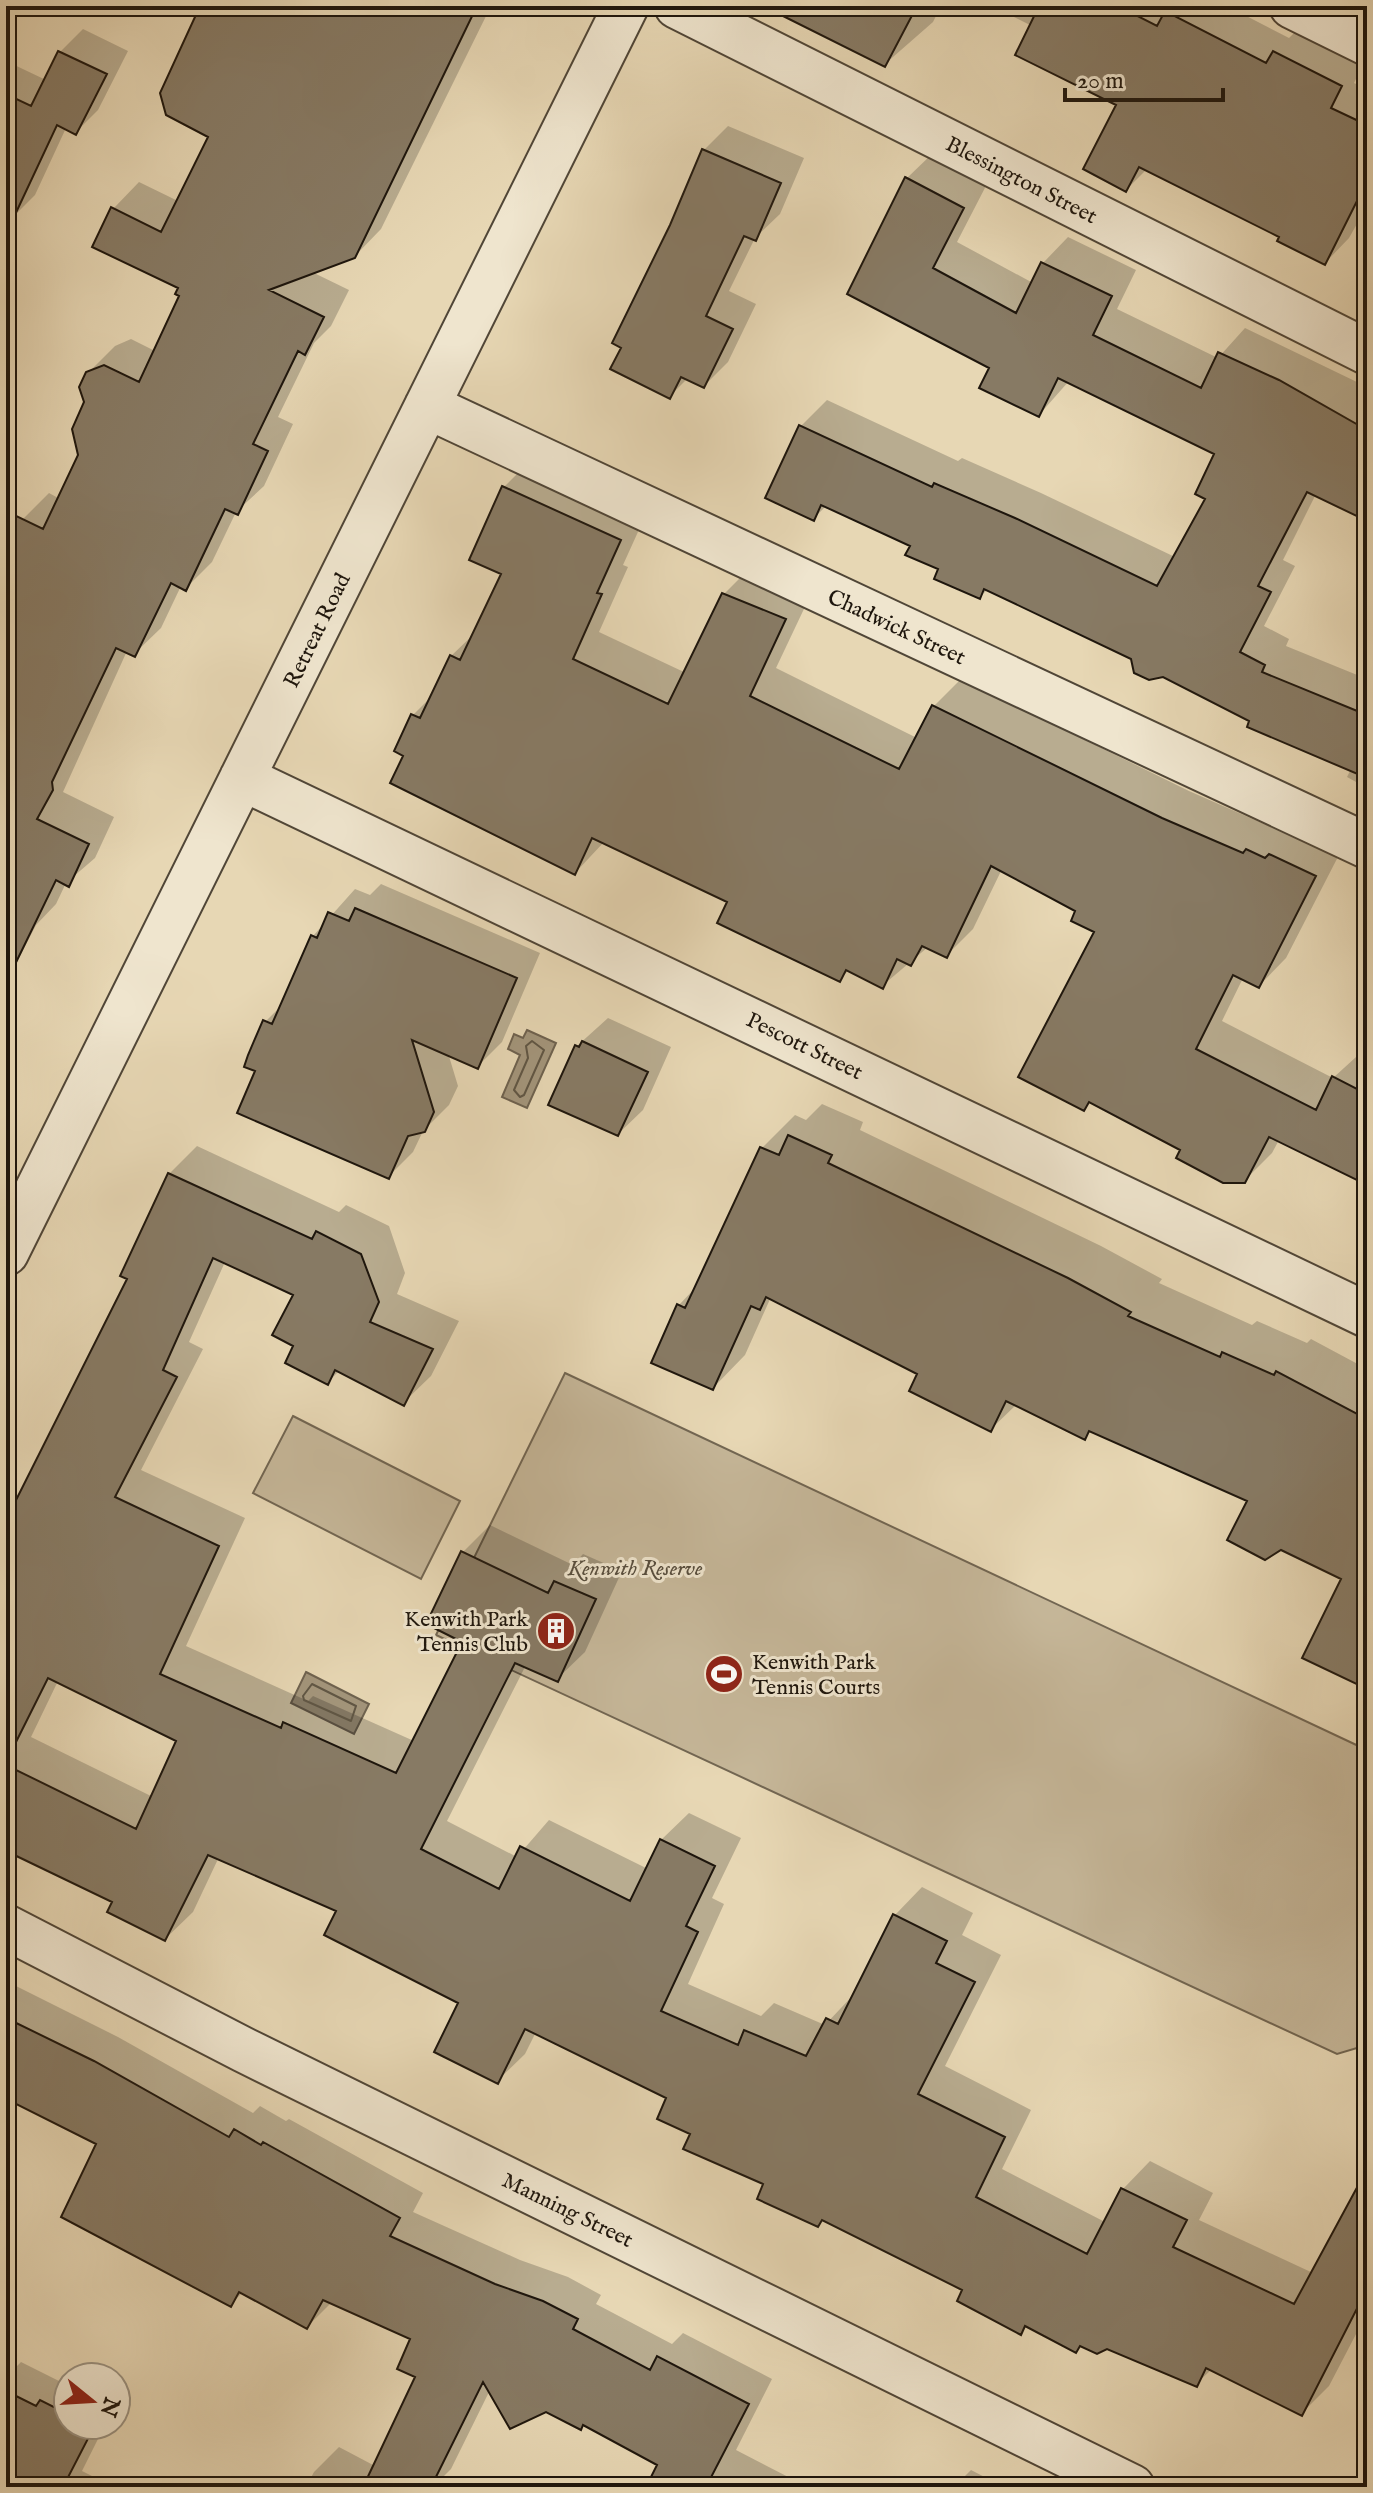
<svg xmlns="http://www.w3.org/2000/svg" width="1373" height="2493" font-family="'IM FELL English',serif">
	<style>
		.green { fill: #c5b698; stroke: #726652; stroke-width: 2 }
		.water { fill: #a3957b; stroke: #6e624f; stroke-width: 2 }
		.shadow { fill: #0003; fill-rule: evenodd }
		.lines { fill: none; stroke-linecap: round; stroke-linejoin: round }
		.shore { stroke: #605644; stroke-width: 2 }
		.building { fill: #877a64; stroke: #1e160d; stroke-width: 2 }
		.minor-casing { stroke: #504637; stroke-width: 48 }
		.minor { stroke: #efe5ce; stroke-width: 44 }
		.labels { text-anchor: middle; stroke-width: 6; stroke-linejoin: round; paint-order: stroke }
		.street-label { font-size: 22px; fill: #1e160d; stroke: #efe5ce }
		.park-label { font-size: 22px; font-style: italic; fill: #584e3e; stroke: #efe5ce }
		.poi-label { font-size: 22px; fill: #1e160d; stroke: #efe5ce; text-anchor: end }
	</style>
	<rect width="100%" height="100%" fill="#e7d7b4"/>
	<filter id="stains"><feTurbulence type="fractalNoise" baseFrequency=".0025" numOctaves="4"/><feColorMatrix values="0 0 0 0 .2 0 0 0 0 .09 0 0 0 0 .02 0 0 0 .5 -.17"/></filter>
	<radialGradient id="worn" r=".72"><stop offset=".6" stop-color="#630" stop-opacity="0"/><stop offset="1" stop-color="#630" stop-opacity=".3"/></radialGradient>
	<!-- green -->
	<path class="green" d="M565,1373l802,377v295l-30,9 -901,-419z
		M293,1416l167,85 -39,78 -168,-86z"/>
	<!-- water -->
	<path class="water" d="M527,1030l29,13 -29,65 -25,-11 18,-42 -12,-6 6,-15 9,4z
		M306,1672l63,32 -15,30 -63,-31z"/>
	<!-- shadow -->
	<path class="shadow" d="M215,6h276l-110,223 -27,28 -42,15 37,18 -18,36 -17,17 -36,74 15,7 -29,62 -28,26 -24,50 -26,26 -5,-2 -20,42 -27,26 -7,-3 -64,141 51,25 -19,41 -29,25 -10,21 -20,21 -30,58v-430l16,-33 27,-27 11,6 21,-44 7,-82 27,-27 16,-7 24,12 27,-56 -1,-8 -68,-78 26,-27 39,19 33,-65z
		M786,6h155l-8,16 -48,42z
		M992,6h235l62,32 10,-10 66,33 -11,22 13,6v117l-18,32 -24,25 -43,-27 -135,-67 -21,21 -8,-86 -86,-78z
		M83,29l45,22 -30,59 -22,22 -10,-4 -31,67 -23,23 -6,-3v-154l40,19 14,-28z
		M728,126l76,32 -24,56 -25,24 -26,53 27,13 -28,58 -24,24 -16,-8 -18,18 2,-170 32,-76z
		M933,153l55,29 -31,60 76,41 10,-20 25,-26 68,33 -19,39 101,49 27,-30 116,56 -2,4 8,4v126l-51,-24 -33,66 12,6 -31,60 25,13 -3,7 81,33v109l-20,-11 4,-8 -218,-112 -145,-68 -8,8 -68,-52 -86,-39 -13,13 -46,-22 34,-71 26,-26 131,61 4,-3 79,35 134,64 32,-59 9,-45 -147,-72 -30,34 -47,-48 -142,-74 57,-115z
		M531,460l116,52 -24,53 5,2 -29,65 87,41 38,-79 27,-27 61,25 -36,76 141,70 17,-32 27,-27 228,112 82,36 3,-4 68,26 -56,109 -27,28 -16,-8 -21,43 111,57 34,-31v136l-88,-43 -7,13 -28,28 -153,-80 -7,7 13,-177 -19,-20 -76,-42 -29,60 -27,27 -18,-9 -46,39 -33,-16 -9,9 -110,-77 -126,-60 -29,31 -169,-118 7,-40 20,-20 18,-39 25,-24 28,-59 -1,-85z
		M381,884l159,69 -38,89 -24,24 -30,-13 10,33 -9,19 -26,26 -10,21 -24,24 -132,-106 8,-48 19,-19 29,-67 42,-47 15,6z
		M608,1018l63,29 -28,63 -25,24 -41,-88z
		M822,1104l41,18 -3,8 241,116 61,33 -3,4 93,42 5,-4 50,22 4,-4 56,30v314l-24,-105 -94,-78 -157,-70 -8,8 -67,-34 -27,26 -70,-57 -149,-76 -26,58 -32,33 -34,-83 18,-19 65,-138 33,-33 11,5z
		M197,1146l142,66 7,-7 43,21 16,47 -8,21 62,27 -28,55 -28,27 -63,-33 -12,12 -32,-37 -1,-51 -70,-32 -36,80 14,7 -62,121 104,48 -59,128 122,55 5,-5 101,45 51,-100 -2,-89 27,-27 83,40 10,-11 39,17 -37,81 -28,27 -31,-14 -79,156 70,36 32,-37 99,49 13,-29 28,-27 52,25 -29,60 12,6 -36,80 73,32 13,-13 51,22 31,-33 39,-77 27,-28 51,26 -11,22 39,20 -56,111 86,44 -29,59 103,53 18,-33 27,-28 63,32 -14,27 114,53 54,-80v120l-38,73 -28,28 -89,-45 -16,15 -89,-37 -79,-22 -7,7 -56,-42 -141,-71 -7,6 -51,-42 -74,-51 -24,-35 -132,-65 -11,22 -28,27 -36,-79 -122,-92 -120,-53 -26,55 -28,27 -50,-38 -109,-52v-324l123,-247 40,-104zM58,1681l120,59 -25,57 -122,-60z
		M6,1981l112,56 135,76 7,-7 26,15 3,-2 134,74 -10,19 107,48 48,17 33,18 -5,9 76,40 11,-11 89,46 -36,71 62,32 -3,5h-147l12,-23 -76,-40 -94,-34 -39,79 -18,18h-19l-42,-20 -10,20h-56l8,-15 25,-25 36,19 43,-90 -5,-38 -81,-36 -25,25 -64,-35 -12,12 -132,-161 -93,-46z
		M21,2362l40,20 7,-4v47h37l-23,46 32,16h-108v-110z
		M971,2470l33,17h-50z"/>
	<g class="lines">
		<!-- shore -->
		<path class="shore" d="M532,1041l12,9 -20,45 -4,2 -6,-7 14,-32 -2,-12z
			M312,1684l44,22 -5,15 -47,-21 -1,-4z"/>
	</g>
	<!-- building -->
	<path class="building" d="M200,6h277l-122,252 -86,32 55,27 -19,38 -7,-4 -45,93 15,7 -30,64 -13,-6 -39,82 -15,-8 -36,74 -19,-9 -64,134 1,8 -16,29 52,25 -20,43 -13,-7 -50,103v-472l37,18 35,-74 -6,-26 12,-27 -5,-15 7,-15 18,-7 35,17 40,-86 -4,-2 3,-6 -86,-41 19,-40 50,25 47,-95 -42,-22 -6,-22z
		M763,6h154l-32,61z
		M1039,6h79l39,20 8,-15 101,52 7,-12 69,35 -11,22 36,17v56l-42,84 -48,-24 2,-4 -140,-70 -13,25 -43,-23 33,-64 -101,-50z
		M58,51l49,23 -31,61 -19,-10 -51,109v-140l25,12z
		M702,149l79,34 -25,58 -12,-5 -38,80 27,13 -29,59 -23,-11 -11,22 -60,-30 11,-21 -9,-5 58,-118z
		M905,177l59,31 -31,60 83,45 25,-51 71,34 -19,39 108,53 17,-36 61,28 88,50v91l-60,-29 -49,94 13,6 -31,60 25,13 -3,7 105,43v63l-120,-51 2,-6 -86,-44 -14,3 -15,-7 -3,-14 -147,-70 -4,10 -46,-20 4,-10 -33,-14 5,-9 -89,-41 -7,16 -49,-23 34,-73 133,62 2,-4 81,35 142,68 48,-87 -10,-5 19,-40 -156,-76 -19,39 -60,-29 10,-20 -142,-74z
		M502,486l119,54 -24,53 5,1 -29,65 95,45 54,-111 64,26 -36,77 149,73 33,-64 230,113 81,35 3,-4 19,9 4,-4 47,22 -57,112 -26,-13 -37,74 120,61 16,-34 35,18v91l-98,-48 -24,46h-22l-47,-25 4,-8 -91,-48 -5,9 -66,-34 76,-145 -23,-11 4,-10 -84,-45 -44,92 -25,-12 -11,20 -14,-7 -14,30 -37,-19 -6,12 -123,-59 10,-21 -135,-64 -17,37 -185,-92 13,-27 -9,-5 17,-37 9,4 30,-63 10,5 41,-86 -32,-14z
		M355,908l162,70 -39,91 -66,-29 22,72 -9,20 -17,4 -19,43 -152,-66 18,-42 -11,-4 4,-12 15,-35 9,4 39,-89 6,3 11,-26 21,9z
		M582,1041l66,31 -30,64 -70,-31 27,-60 4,2z
		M788,1135l44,20 -4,8 240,115 63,34 -3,4 92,41 2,-5 52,23 2,-4 91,48v270l-65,-31 39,-79 -60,-29 -16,10 -38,-20 20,-39 -158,-70 -4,9 -79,-39 -15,31 -82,-41 8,-17 -151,-77 -6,13 -9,-4 -38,84 -62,-27 26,-59 8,4 75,-161 19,8z
		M168,1173l144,66 4,-8 45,23 18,48 -9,20 63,27 -29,57 -69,-36 -7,15 -43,-22 8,-17 -21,-11 21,-40 -80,-37 -50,112 14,7 -62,120 104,49 -59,128 121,54 2,-6 113,51 66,-131 -36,-18 35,-73 87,42 6,-12 42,18 -38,83 -43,-19 -94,186 78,40 21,-43 110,55 30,-62 55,27 -29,60 12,6 -37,79 77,34 6,-15 62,26 20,-38 12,6 55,-110 54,27 -11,22 39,19 -57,112 87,43 -29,60 111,57 34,-66 66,32 -14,27 121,57 73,-135v120l-65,127 -96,-48 -9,19 -90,-38 -10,5 -17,-8 -4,7 -51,-27 -4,9 -64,-34 5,-11 -140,-70 -4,7 -61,-28 6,-15 -80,-35 7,-15 -33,-15 9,-21 -141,-69 -27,55 -64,-32 24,-49 -134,-68 12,-24 -128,-56 -43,86 -58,-29 5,-10 -106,-51v-86l130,64 40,-88 -128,-63 -42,84v-242l121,-241 -7,-3z
		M6,2018l88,43 135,76 5,-8 27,16 2,-3 137,76 -10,18 105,48 48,17 35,18 -5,10 77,41 7,-14 92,48 -43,83h-60l11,-22 -74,-40 -2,5 -35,-18 -36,17 -27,-47 -52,105h-68l52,-110 -18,-8 13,-30 -87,-39 -16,29 -68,-37 -8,15 -170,-90 35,-73 -90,-45z
		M6,2391l30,15 4,-6 28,14v11l26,2 -31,60h-57z"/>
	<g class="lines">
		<defs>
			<path id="minor" d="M677,6l690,346
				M1292,6l75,37
				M427,406l940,440
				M242,778l1125,537
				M6,1253l620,-1247
				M6,1927l238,123 888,437"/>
		</defs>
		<!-- minor casing -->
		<use href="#minor" class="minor-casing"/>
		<!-- minor -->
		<use href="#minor" class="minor"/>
	</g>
	<!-- icons -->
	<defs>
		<symbol id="building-disc" viewBox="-11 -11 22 22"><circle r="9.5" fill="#8f2418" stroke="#efe5ce"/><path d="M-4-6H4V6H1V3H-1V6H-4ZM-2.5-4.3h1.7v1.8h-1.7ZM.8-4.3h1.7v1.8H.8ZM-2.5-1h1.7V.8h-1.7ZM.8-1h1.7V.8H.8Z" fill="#fff"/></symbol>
		<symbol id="stadium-disc" viewBox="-11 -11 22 22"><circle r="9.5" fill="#8f2418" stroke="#efe5ce"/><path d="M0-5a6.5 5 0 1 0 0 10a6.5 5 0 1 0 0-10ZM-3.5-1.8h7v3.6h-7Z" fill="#fff"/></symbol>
	</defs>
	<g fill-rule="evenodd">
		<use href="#building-disc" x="534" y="1609" width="44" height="44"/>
		<use href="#stadium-disc" x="702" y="1652" width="44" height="44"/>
	</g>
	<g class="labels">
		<!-- street labels -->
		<g class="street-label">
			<text transform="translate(1022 179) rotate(27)" y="8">Blessington Street</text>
			<text transform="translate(897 626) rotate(25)" y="8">Chadwick Street</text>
			<text transform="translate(316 630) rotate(-64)" y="8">Retreat Road</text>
			<text transform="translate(805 1045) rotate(26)" y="8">Pescott Street</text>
			<text transform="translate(568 2209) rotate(26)" y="8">Manning Street</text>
		</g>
		<!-- park labels -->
		<g class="park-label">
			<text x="635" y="1575">Kenwith Reserve</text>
		</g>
		<!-- poi labels -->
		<g class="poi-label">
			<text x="528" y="1626">Kenwith Park<tspan x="528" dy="25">Tennis Club</tspan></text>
			<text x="752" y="1669" text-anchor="start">Kenwith Park<tspan x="752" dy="25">Tennis Courts</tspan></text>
		</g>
	</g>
	<!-- margin -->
	<rect width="1373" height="2493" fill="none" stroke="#e7d7b4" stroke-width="32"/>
	<rect x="8" y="8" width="1357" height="2477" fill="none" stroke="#1e160d" stroke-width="4"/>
	<rect x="16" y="16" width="1341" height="2461" fill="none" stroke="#1e160d" stroke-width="2"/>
	<!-- north arrow -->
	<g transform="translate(92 2401) rotate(108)"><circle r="38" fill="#efe5ce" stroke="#9b9281" stroke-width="2"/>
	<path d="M0-6L14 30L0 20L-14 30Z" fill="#8f2418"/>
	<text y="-12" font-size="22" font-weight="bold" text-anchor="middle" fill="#1e160d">N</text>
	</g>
	<!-- scale -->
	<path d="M1065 88v12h158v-12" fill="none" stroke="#1e160d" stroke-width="4"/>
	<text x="1077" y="88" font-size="24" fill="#1e160d" stroke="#efe5ce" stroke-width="6" paint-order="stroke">20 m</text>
	<rect width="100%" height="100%" filter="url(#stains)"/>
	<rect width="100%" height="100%" fill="url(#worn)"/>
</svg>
